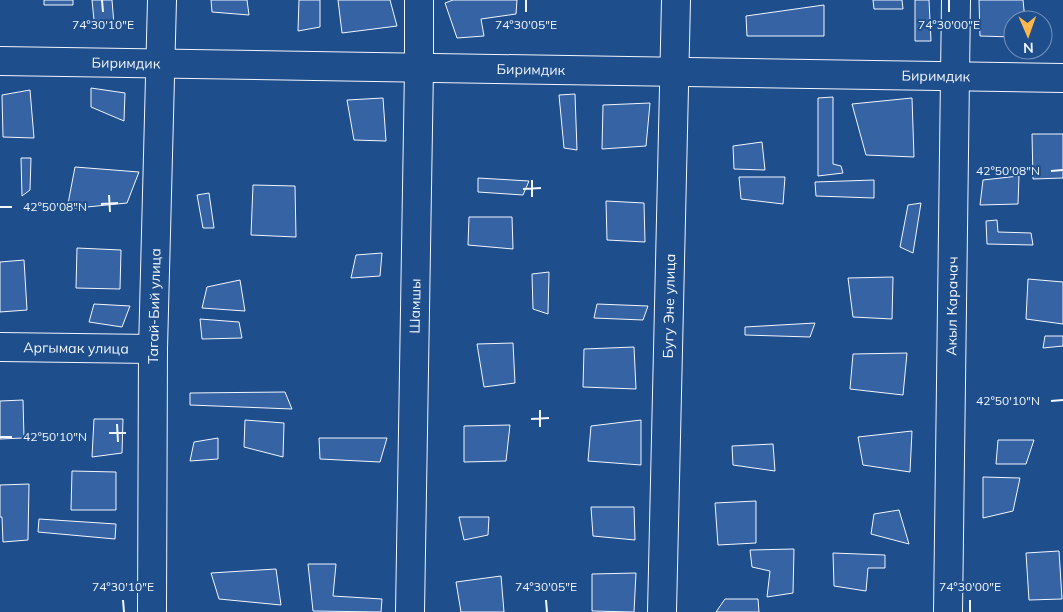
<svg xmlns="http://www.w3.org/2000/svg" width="1063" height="612" font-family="Mulish,sans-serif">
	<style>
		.building { fill: #3563a3; stroke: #f2f6ff }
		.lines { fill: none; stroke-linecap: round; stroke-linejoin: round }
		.minor-casing { stroke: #f2f6ff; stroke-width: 30 }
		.minor { stroke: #1f4e8c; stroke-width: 28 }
		.ticks { fill: none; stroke: #f2f6ff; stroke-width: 2 }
		.labels { text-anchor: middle; stroke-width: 4; stroke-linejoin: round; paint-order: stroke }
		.street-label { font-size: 14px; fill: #f2f6ff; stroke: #1f4e8c }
		.ticks-label { font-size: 12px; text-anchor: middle; fill: #f2f6ff; stroke: #1f4e8c; stroke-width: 4; stroke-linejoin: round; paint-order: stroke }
	</style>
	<rect width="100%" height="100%" fill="#1f4e8c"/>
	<!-- building -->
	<path class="building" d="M44,0h29v5h-29z
		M92,0h20l2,25 -20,-5z
		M211,0h36l2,15 -37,-3z
		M299,0h21v27l-22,4z
		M338,0h52l7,26 -55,7z
		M453,0h64l-1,14 -35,5 3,17 -27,2 -12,-35z
		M873,0h29l1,9h-29z
		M915,0h14l2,41h-16z
		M979,0h44l2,20h-12v17l-33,-1z
		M824,5v31h-77l-1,-20z
		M91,88l34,5 -1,28 -33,-14z
		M30,90l4,48 -31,-1 -1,-42z
		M575,94l2,56 -13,-2 -5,-53z
		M833,97v67l8,2 2,7 -25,3v-78z
		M383,98l3,43 -32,-1 -7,-40z
		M912,98l2,59 -48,-2 -14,-51z
		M650,103l-4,43 -44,3 1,-44z
		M1032,134h31v44l-30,1z
		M762,142l3,28 -31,-1 -1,-23z
		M21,158h10l-1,32 -8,6z
		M75,167l64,5 -12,31 -60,6z
		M1019,176l-1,28 -38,1 3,-25z
		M739,177h46l-2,27 -42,-5z
		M478,178l51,3 -6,14 -45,-3z
		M874,180v18l-58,-2 -1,-14z
		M253,185l42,1 1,51 -45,-2z
		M209,193l5,35h-11l-6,-33z
		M606,201l38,2 1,39 -38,-2z
		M921,203l-8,50 -13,-6 8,-42z
		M469,217h43l1,32 -45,-4z
		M997,220l1,12 33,1 2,12 -46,-1 -1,-23z
		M77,248l44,2 -1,39 -44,-1z
		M382,253l-2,23 -29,2 5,-23z
		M24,260l3,50 -27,2v-50z
		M549,272l-1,42 -15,-5 -1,-35z
		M893,277l-1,42 -39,-2 -5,-39z
		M1028,279l35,3v42l-37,-5z
		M240,280l5,31 -43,-3 5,-21z
		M94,304l36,2 -8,21 -33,-5z
		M597,304l51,2 -5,14 -49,-2z
		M200,319l39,3 3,16 -40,1z
		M815,323l-5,14 -65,-2v-8z
		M1045,336h18v10l-20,2z
		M513,343l2,40 -31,4 -7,-43z
		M634,347l2,42 -53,-2 1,-38z
		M907,353l-4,42 -53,-6 3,-35z
		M285,392l7,17 -102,-4v-12z
		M23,400l1,38 -24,1v-38z
		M94,419h29l-1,34 -30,4z
		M245,420l39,3 -1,34 -39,-10z
		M641,420v45l-53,-4 3,-35z
		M510,425l-4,36 -42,1v-36z
		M912,431l-2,41 -47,-7 -5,-28z
		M218,438v21l-28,2 4,-19z
		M319,438h68l-7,24 -60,-3z
		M998,440h36l-8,24h-30z
		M773,444l2,27 -42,-6 -1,-19z
		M72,471l44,1v38h-45z
		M983,477l37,1 -7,33 -30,7z
		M29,484l-1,56 -25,2 -1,-25h-2v-32z
		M756,501v42l-38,2 -3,-42z
		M591,507h43l1,33 -42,-4z
		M899,510l10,34 -38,-10 3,-20z
		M459,517h30l-1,18 -24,5z
		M39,519l77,5 -1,15 -77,-7z
		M794,549l-1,44 -26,4 3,-26 -18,-4 -2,-17z
		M1059,551l3,48 -33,1 -3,-47z
		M833,553l52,2v13h-17l-2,23 -32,-5z
		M308,564h28l-3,32 49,3 -1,13 -68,-1z
		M276,569l5,36 -62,-6 -8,-26z
		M636,573l-2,39 -42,-1v-37z
		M501,576l3,36h-43l-5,-30z
		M725,599h33l1,13h-43z"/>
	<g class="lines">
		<defs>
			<g id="minor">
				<path id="s1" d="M0,61l1063,17"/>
				<path id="s2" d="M0,347l153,2"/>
				<path id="s3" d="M152,612l1,-263 9,-349"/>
				<path id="s4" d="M410,612l9,-544v-68"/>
				<path id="s5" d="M662,612l14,-612"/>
				<path id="s6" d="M948,612l8,-612"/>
			</g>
		</defs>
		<!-- minor casing -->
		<use href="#minor" class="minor-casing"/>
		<!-- minor -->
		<use href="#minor" class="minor"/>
	</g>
	<!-- ticks -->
	<path class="ticks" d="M102,0l1,12M526,0v12M949,0v12M1051,171l12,-1M532,180v17M523,189l18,-1M109,195l1,17M101,204l17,-1M0,207h12M1051,401l12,-1M540,410v17M531,419l18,-1M117,424l1,18M109,433h17M0,437h12M123,600l1,12M546,600l1,12M970,600v12"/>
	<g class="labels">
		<!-- street labels -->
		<g class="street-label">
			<text dy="5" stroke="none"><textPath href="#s1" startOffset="126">Биримдик</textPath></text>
			<text dy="5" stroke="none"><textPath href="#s1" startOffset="531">Биримдик</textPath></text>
			<text dy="5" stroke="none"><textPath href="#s1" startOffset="936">Биримдик</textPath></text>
			<text dy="5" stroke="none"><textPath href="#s3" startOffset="306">Тагай-Бий улица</textPath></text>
			<text dy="5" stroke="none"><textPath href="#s4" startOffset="306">Шамшы</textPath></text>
			<text dy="5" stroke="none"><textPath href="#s5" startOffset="306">Бугу Эне улица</textPath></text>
			<text dy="5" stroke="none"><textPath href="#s6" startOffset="306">Акыл Карачач</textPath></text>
			<text dy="5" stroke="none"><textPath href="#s2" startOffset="76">Аргымак улица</textPath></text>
		</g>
	</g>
	<g class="ticks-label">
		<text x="103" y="29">74°30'10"E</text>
		<text x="526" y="29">74°30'05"E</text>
		<text x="949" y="29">74°30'00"E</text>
		<text x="1008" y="175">42°50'08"N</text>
		<text x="55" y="211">42°50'08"N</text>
		<text x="1008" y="405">42°50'10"N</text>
		<text x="55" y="441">42°50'10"N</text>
		<text x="123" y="591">74°30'10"E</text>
		<text x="546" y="591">74°30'05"E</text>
		<text x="970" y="591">74°30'00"E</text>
	</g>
	<!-- north arrow -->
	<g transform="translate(1028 35) rotate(178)"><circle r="24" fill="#1f4e8c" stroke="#7391ba"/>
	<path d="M0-4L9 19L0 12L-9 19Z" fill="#ffb74d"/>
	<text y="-8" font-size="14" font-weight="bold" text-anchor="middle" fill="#f2f6ff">N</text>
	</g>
</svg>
